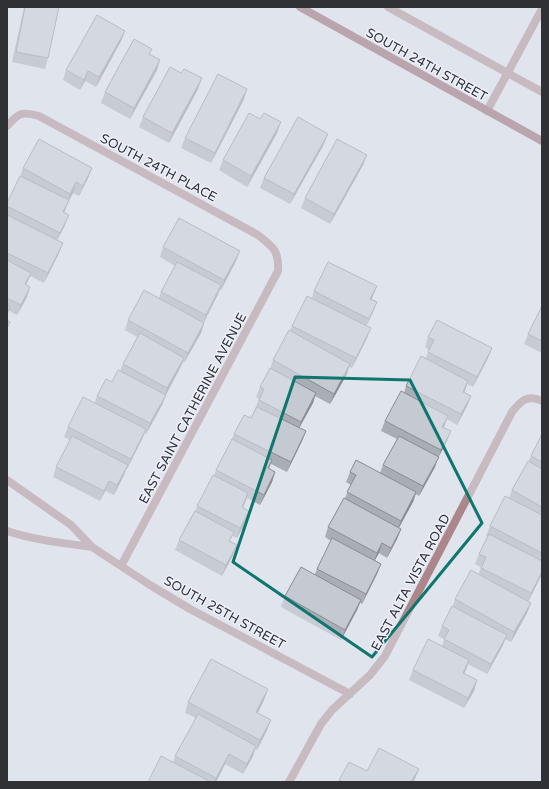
<svg xmlns="http://www.w3.org/2000/svg" width="549" height="789" font-family="'Varela Round',sans-serif">
	<style>
		.lines { fill: none; stroke-linecap: round; stroke-linejoin: round }
		.minor { stroke: #ab878c; stroke-width: 8 }
		.secondary { stroke: #8d5a62; stroke-width: 8 }
		.wall { fill: #a9adb5 }
		.shaded-wall { fill: #8a8d93 }
		.building { fill: #c5c9d2; stroke: #8a8d93 }
		.marked { fill: none; stroke: #0f766e; stroke-width: 3; stroke-linejoin: round }
		.labels { text-anchor: middle; stroke-width: 3; stroke-linejoin: round; paint-order: stroke }
		.street-label { font-size: 13px; fill: #2f3134; stroke: #eef1fb }
	</style>
	<rect width="100%" height="100%" fill="#e0e4ed"/>
	<g class="lines">
		<!-- minor -->
		<path class="minor" d="M388,7l154,85
			M487,111l55,-102
			M7,126c12,-13 14,-15 32,-10l219,119c15,12 21,15 20,36l-157,295
			M7,480l64,45 21,22 58,38 40,24 160,85
			M7,531c27,9 56,12 85,16
			M289,782l32,-58 11,-14 38,-35 15,-19 127,-244c9,-11 15,-18 30,-11"/>
		<!-- secondary -->
		<path class="secondary" d="M300,7l242,134"/>
	</g>
	<!-- wall -->
	<path class="wall" d="M24,7h35l-11,51 -3,11 -33,-7z
		M125,31l-4,10 -25,46 -11,-6 -5,9 -17,-10 3,-10z
		M157,70l-27,49 -29,-16 4,-11z
		M198,89l-29,54 -30,-16 4,-10z
		M244,99l-33,64 -30,-15 4,-10z
		M277,133l-30,54 -28,-17 4,-10z
		M324,144l-34,60 -30,-16 4,-10z
		M363,165l-33,59 -29,-16 4,-10z
		M23,168h69l-4,10 -9,18 -6,-3 -4,7 -5,13 1,12 -8,15 2,13 -15,30 -14,-7 -4,9 1,12 -10,18 -8,-4 -2,5v-113l13,-26z
		M163,247l73,14 -15,29h-1l-3,6 -13,27 -3,10 -17,30 -1,-1 -3,6 -14,27 -4,10 -16,29 -1,-1 -18,36h-1l-2,6 -10,20 -9,-4 -5,10 -47,-24 3,-10 14,-27 -6,-3 4,-10 27,-25 2,-6 15,-14 8,-11 3,-7 14,-27 -12,-7 3,-10 31,-22 2,-6 14,-26 -15,-9z
		M314,291l59,5 -2,3 6,3 -4,10 -7,14 1,12 -15,30 -3,-1 -2,7 -17,30 -15,-8 -2,7 -14,25 7,3 -4,10 -15,31 -16,-8 -2,5 6,3 -3,10 -12,23 -13,-7 -4,9 3,14 -9,17 -5,-2 -2,5 7,4 -4,10 -11,21 -47,-26 4,-10 35,-64 2,-6 16,-31 2,-5 17,-16 8,-19 -3,-2 4,-10 10,-18 3,-9 17,-29 2,-5 20,-28z
		M542,306v47l-18,-9 4,-10z
		M428,337l60,21 -15,29 -6,-3 -3,8 7,4 -4,10 -10,19 -10,-6 -3,9 3,13 -9,17 -3,9 -16,29 -3,-2 -3,8 -14,26 2,1 -4,10 -10,19 -8,-5 -4,7 6,4 -4,10 -15,30 -2,-1 -3,7 -16,30 -60,-33 4,-11 30,-22 2,-5 14,-28 -6,-4 3,-10 17,-29 6,-13 -5,-3 4,-10 30,1 3,-8 14,-26 -16,-8 4,-10 19,-28 2,-7 19,-27 4,-9 -4,-3z
		M542,434v140l-14,28 3,1 -4,10 -16,29 -6,-3 -2,6 -16,29 -19,-10 -4,9 13,7 -3,11 -10,17 -55,-28 4,-10 29,-24 2,-7 -6,-3 4,-10 11,-20 2,-7 24,-25 2,-7 -6,-3 4,-10 8,-17 -1,-1 4,-10 19,-28 3,-8 16,-28z
		M264,700l-6,13 13,7 -4,10 -10,20 -2,-1 -2,7 -10,18 -18,-10 -9,18h-68l25,-19 2,-7 21,-38 -11,-5 3,-11z"/>
	<!-- shaded-wall -->
	<path class="shaded-wall" d="M125,31l-4,10 -25,46 3,-10z
		M160,60l-3,10 -27,49 4,-11z
		M88,71l-3,10 -5,9 4,-10z
		M202,78l-4,11 -29,54 3,-10z
		M247,89l-3,10 -33,64 4,-10z
		M281,122l-4,11 -30,54 4,-11z
		M328,134l-4,10 -34,60 4,-10z
		M367,155l-4,10 -33,59 4,-10z
		M92,168l-4,10 -9,18 4,-10z
		M76,182l-3,11 -6,11 3,-10z
		M69,200l-4,10 -5,12 3,-10z
		M69,215l-4,10 -9,18 4,-10z
		M63,243l-4,10 -15,30 4,-10z
		M240,251l-4,10 -15,29 3,-10z
		M31,273l-4,10 -6,11 4,-10z
		M221,285l-4,11 -15,29 4,-10z
		M377,286l-4,10 -6,13 3,-10z
		M30,287l-3,10 -10,18 4,-10z
		M377,302l-4,10 -8,17 4,-10z
		M204,323l-3,10 -17,30 4,-10z
		M371,328l-4,10 -15,30 4,-10z
		M492,348l-4,10 -15,29 4,-10z
		M184,358l-4,10 -16,30 3,-10z
		M350,364l-3,10 -17,30 4,-10z
		M468,381l-3,10 -6,11 4,-10z
		M316,393l-3,10 -16,29 4,-10z
		M166,395l-4,10 -16,29 4,-11z
		M471,396l-4,10 -10,19 4,-11z
		M448,416l-4,10 -5,11 3,-10z
		M146,429l-4,10 -15,30 4,-10z
		M306,431l-4,10 -15,31 4,-10z
		M451,431l-4,10 -9,17 -3,9 -16,29 4,-10 15,-27 3,-9z
		M128,465l-4,10 -10,20 3,-10z
		M275,472l-3,10 -12,23 4,-10z
		M109,481l-4,10 -5,10 4,-10z
		M416,492l-3,10 -16,29 4,-10z
		M248,493l-3,10 -7,14 4,-10z
		M249,511l-3,10 -9,17 3,-10z
		M401,529l-4,10 -10,19 4,-10z
		M382,543l-3,10 -6,10 4,-10z
		M237,545l-4,10 -11,21 4,-11z
		M381,564l-4,10 -15,30 4,-10z
		M542,572v2l-15,30 4,-11z
		M361,600l-4,10 -16,30 4,-10z
		M531,603l-4,10 -16,29 3,-10z
		M507,635l-4,10 -16,29 4,-10z
		M469,660l-3,10 -7,13 4,-10z
		M477,680l-3,11 -10,17 4,-10z
		M268,689l-4,11 -11,22 3,-10z
		M271,720l-4,10 -10,20 3,-10z
		M256,746l-3,10 -10,18 4,-10z
		M229,754l-4,10 -9,18h-2l2,-4z
		M419,769l-4,10 -2,3h-2z"/>
	<!-- building -->
	<path class="building" d="M25,7h34l-11,51 -32,-6z
		M97,15l28,16 -26,46 -11,-6 -4,9 -18,-10z
		M134,39l18,10 -3,5 11,6 -26,48 -29,-16z
		M170,67l11,6 3,-4 18,9 -30,55 -29,-16z
		M218,74l29,15 -32,64 -30,-15z
		M249,113l11,6 4,-6 17,9 -30,54 -28,-16z
		M298,117l30,17 -34,60 -30,-16z
		M39,139l53,29 -9,18 -7,-4 -6,12 -47,-26z
		M337,139l30,16 -33,59 -29,-16z
		M20,176l49,24 -6,12 6,3 -9,18 -53,-27v-3z
		M7,215l56,28 -15,30 -41,-20z
		M179,218l61,33 -16,29 -61,-33z
		M7,260l24,13 -6,11 5,3 -9,18 -14,-7z
		M177,262l44,23 -15,30 -45,-23z
		M328,262l49,24 -7,13 7,3 -8,17 -55,-28z
		M144,290l60,33 -16,30 -60,-33z
		M307,296l64,32 -15,30 -64,-32z
		M7,305l3,2 -3,6z
		M542,306v35l-14,-7z
		M7,320l3,2 -3,6z
		M437,320l55,28 -15,29 -49,-25 6,-12 -6,-3z
		M289,330l61,34 -16,30 -61,-34z
		M140,333l44,25 -17,30 -44,-24z
		M421,356l47,25 -5,11 8,4 -10,18 -55,-28z
		M270,368l46,25 -15,29 -42,-22 5,-11 -4,-2z
		M118,370l48,25 -16,28 -53,-27 9,-17 6,3z
		M401,391l47,25 -6,11 9,4 -10,19 -56,-29z
		M83,397l63,32 -15,30 -63,-32z
		M257,407l49,24 -15,31 -57,-28 10,-19 7,3z
		M542,434v28l-11,-6z
		M72,436l56,29 -11,20 -8,-4 -5,10 -48,-24z
		M399,436l40,21 -16,29 -40,-21z
		M232,439l40,21 -4,8 7,4 -11,23 -48,-25z
		M356,460l60,32 -15,29 -54,-29 9,-17 -6,-3z
		M528,461l14,8v38l-30,-17z
		M213,475l35,18 -6,14 7,4 -9,17 -43,-22z
		M505,496l37,19v38l-52,-27z
		M344,498l57,31 -10,19 -9,-5 -5,10 -49,-26z
		M195,511l39,21 -5,9 8,4 -11,20 -47,-25z
		M489,534l53,27v11l-11,21 -50,-25 5,-11 -7,-3z
		M332,538l49,26 -15,30 -49,-25z
		M301,567l60,33 -16,30 -60,-34z
		M471,570l60,33 -17,29 -59,-33z
		M452,606l55,29 -16,29 -47,-25 5,-9 -7,-4z
		M428,639l41,21 -6,13 14,7 -9,18 -55,-28z
		M211,659l57,30 -12,23 15,8 -11,20 -72,-38z
		M198,714l58,32 -9,18 -18,-10 -13,24 -41,-22z
		M379,748l40,21 -8,13h-68l-4,-2 10,-18 18,9z
		M161,756l50,26h-63z"/>
	<!-- marked area -->
	<path d="M0 0H549V789H0ZM295,377l115,3 72,143 -110,134 -139,-95z" fill="#e0e4ed" fill-opacity=".55" fill-rule="evenodd"/>
	<path class="marked" d="M295,377l115,3 72,143 -110,134 -139,-95z"/>
	<g class="labels">
		<!-- street labels -->
		<g class="street-label">
			<text transform="translate(427 64) rotate(29)" y="5">SOUTH 24TH STREET</text>
			<text transform="translate(159 167) rotate(28)" y="5">SOUTH 24TH PLACE</text>
			<text transform="translate(192 408) rotate(-62)" y="5">EAST SAINT CATHERINE AVENUE</text>
			<text transform="translate(410 582) rotate(-62)" y="5">EAST ALTA VISTA ROAD</text>
			<text transform="translate(225 612) rotate(29)" y="5">SOUTH 25TH STREET</text>
		</g>
	</g>
	<!-- border -->
	<rect width="549" height="789" fill="none" stroke="#2f3134" stroke-width="16"/>
</svg>
